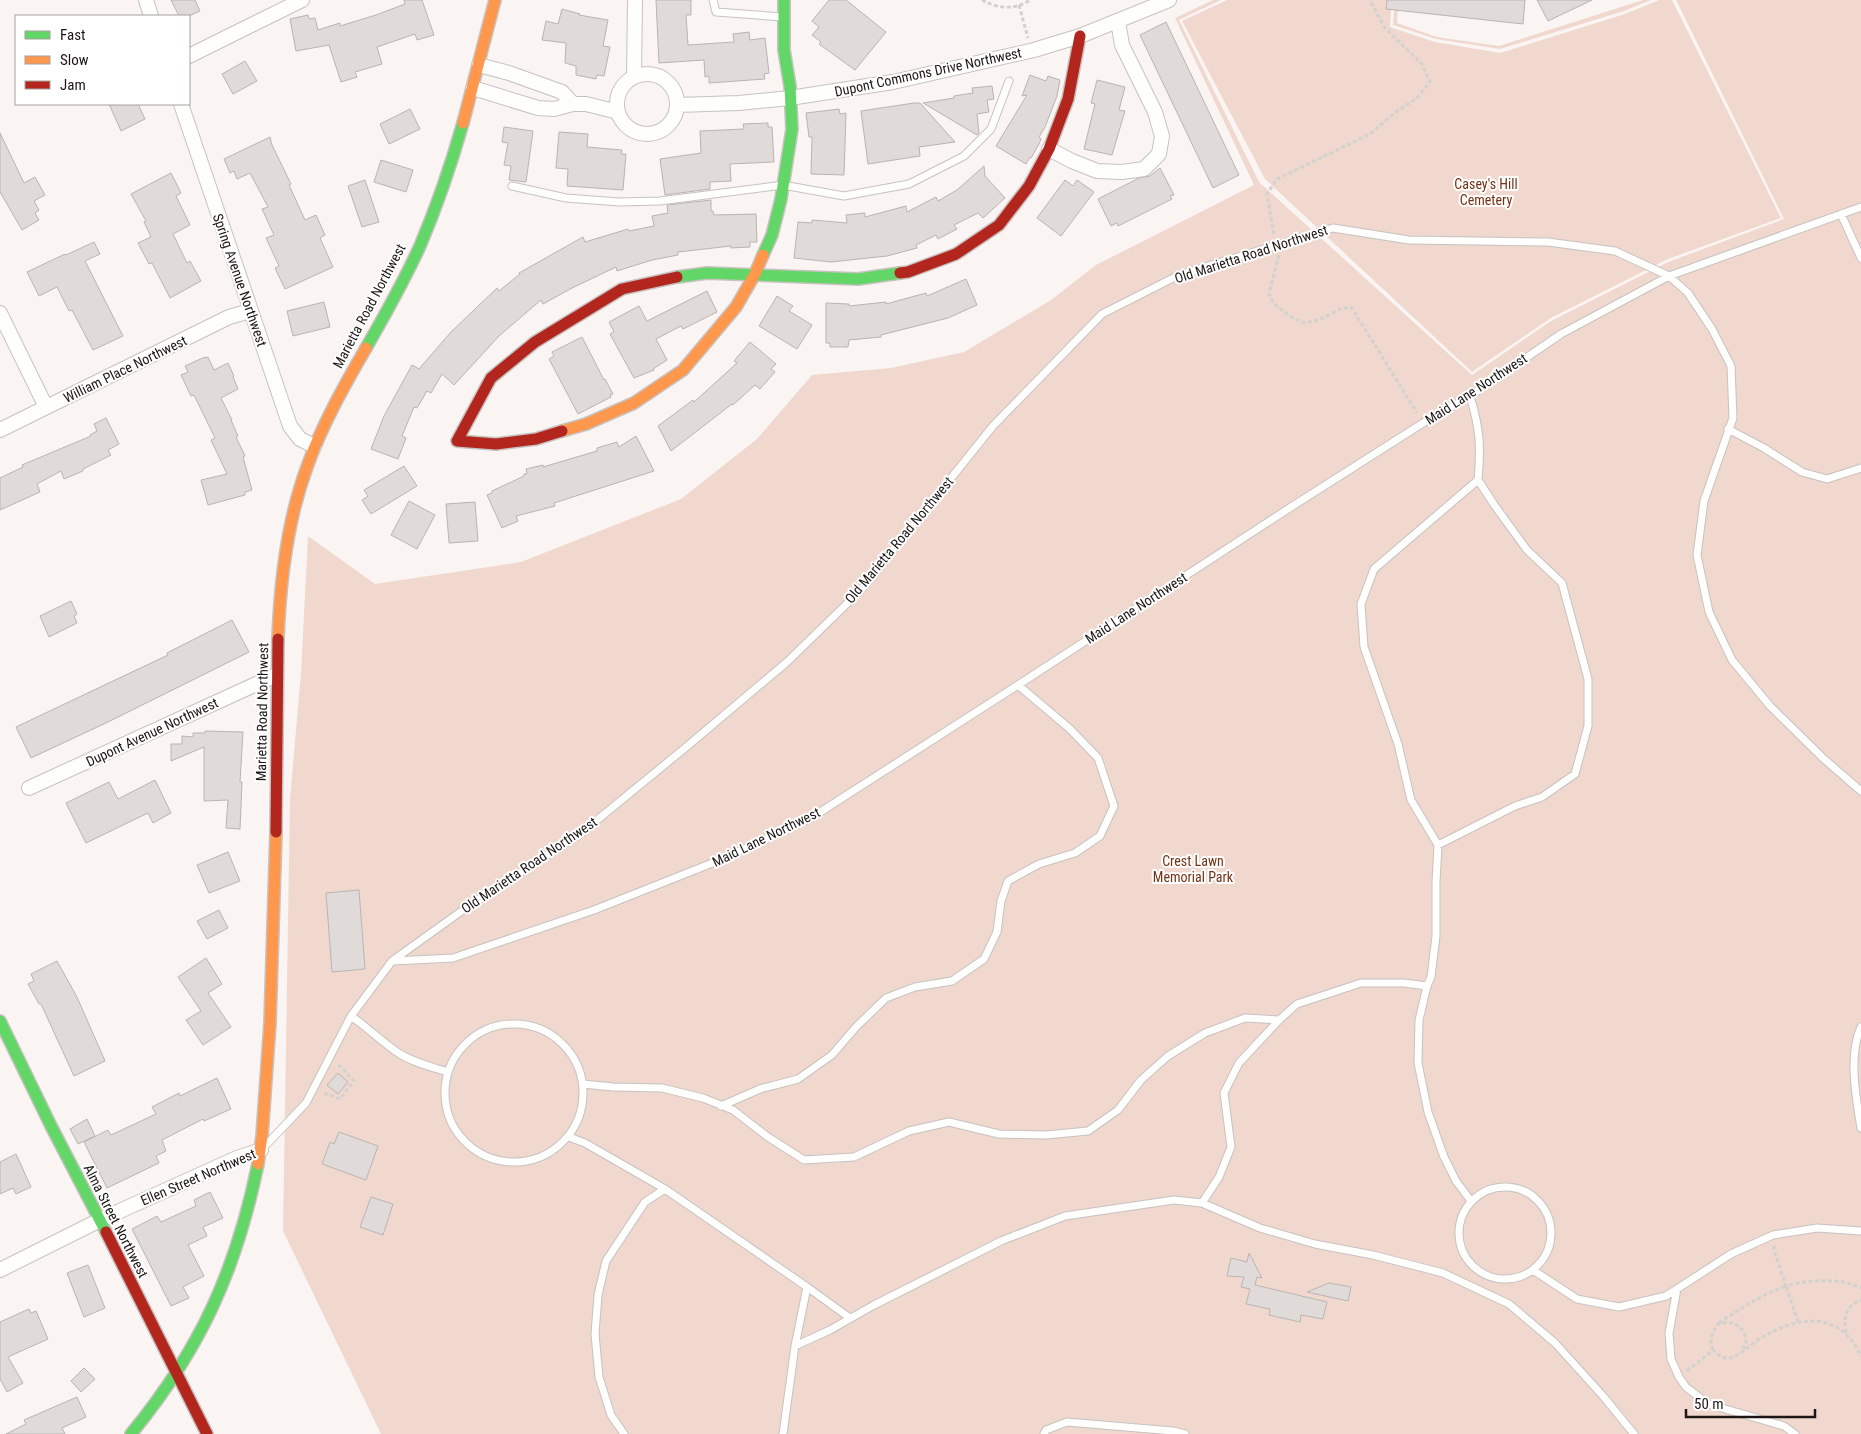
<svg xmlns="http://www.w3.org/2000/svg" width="1861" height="1434" font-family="'Roboto Condensed',sans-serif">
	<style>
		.green { fill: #f0d8cf }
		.building { fill: #e0dbd9; stroke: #b9b4b2 }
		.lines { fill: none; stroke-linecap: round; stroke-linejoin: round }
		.lane-casing { stroke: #c7c2c0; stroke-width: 9 }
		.street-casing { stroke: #c7c2c0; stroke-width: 16 }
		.fast-casing { stroke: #c7c2c0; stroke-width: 14 }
		.slow-casing { stroke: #c7c2c0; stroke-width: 14 }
		.jam-casing { stroke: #c7c2c0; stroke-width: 14 }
		.path { stroke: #d3d1d0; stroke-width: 3; stroke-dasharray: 4 2.5; stroke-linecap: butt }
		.lane { stroke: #fefefd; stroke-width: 7 }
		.street { stroke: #fefefd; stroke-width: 14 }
		.fast { stroke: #63d668; stroke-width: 11 }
		.slow { stroke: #ff974d; stroke-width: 11 }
		.jam { stroke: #b3261e; stroke-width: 11 }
		.labels { text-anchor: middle; stroke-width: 4; stroke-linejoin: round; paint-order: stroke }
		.street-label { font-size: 14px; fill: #1c1715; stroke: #fff }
		.park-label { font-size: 14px; fill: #743214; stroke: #fff }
	</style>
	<rect width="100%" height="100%" fill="#faf5f3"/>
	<!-- green -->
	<path class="green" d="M1213,0h8l-42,20 80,162 213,193 79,-54 117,-59 116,-43 -108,-219h185v1434h-1480l-98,-203 7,-432 11,-126 7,-137 67,48 146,-22 160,-63 76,-60 55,-64 79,-7 73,-16 87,-52 45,-35 158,-80 -79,-167z
		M1227,0h165l-2,27 45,15 65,11 125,-39 34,-14h13l109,218 -113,41 -117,59 -79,54 -207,-193 -83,-158z
		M1395,0h3l-1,23 40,14 62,9 144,-46h8l-27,11 -124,38 -64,-10 -43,-14z"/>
	<!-- building -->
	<path class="building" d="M171,0h24l5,11 -11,5h-10z
		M404,0h18l12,35 -17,5 -2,-6 -38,13 5,17 -27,8 2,5 -16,5 -12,-37 -33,6 -6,-32 18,-4 1,4 6,-1 3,12 22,-7v3l36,-11 29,-11z
		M656,0h35v15h-5l2,30 46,-3 -1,-8 16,-2 1,8 15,-2 4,35 -5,1 1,5 -56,4v-7l-4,1 -1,-17 -45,3z
		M829,0h17l40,32 -31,38 -36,-26 2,-2 -9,-7 7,-8 -7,-6z
		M1387,0h138l-2,24 -137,-15z
		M1537,0h55l-44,21z
		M562,9l18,5 -1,1 29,5 -5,26 7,1 -6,29 -7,-1 -1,4 -20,-4v-9l-11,-3 1,-20 -24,-3 4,-19 12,3z
		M1166,22l73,153 -26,13 -73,-153z
		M245,61l12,20 -24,13 -11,-20z
		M1030,75l16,6 2,-5 12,4 -3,16 -12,31 -6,10 2,2 -2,5 -8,14 -1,-1 -4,7 -30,-18 31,-51 -5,1z
		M1097,80l28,7 -6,23 6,1 -13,44 -28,-6 11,-45 -4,-1z
		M992,86l2,13 -7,1 2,12 -12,2 2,19 -2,2 -54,-32 31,-5v-2l19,-3 -1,-5z
		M914,103h6l35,39 -36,5 1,9 -52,8 -7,-53z
		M109,104h29l7,15 -24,12z
		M410,109l10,20 -31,15 -9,-20z
		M839,109l1,5 6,-1 -2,62 -33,-1 1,-37h-3l-3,-24z
		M768,123v4h4l2,35 -44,2 1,17 -21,1v7l-45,6 -5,-36 41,-6 -1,-22 44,-2 -1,-5z
		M504,127l29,4 -7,51 -17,-2 2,-14 -7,-1 4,-22 -6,-1z
		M559,132l29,2 -1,13 35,3 -1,4h5l-3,36 -56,-4 1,-17 -12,-1z
		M0,133l24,50 11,-6 10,18 -11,6 5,9 -4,3 4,7 -17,10 -22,-38z
		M270,137l2,8 19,39 -2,1 16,35 11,-5 9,20 -5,3 13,29 -48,22 -10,-21 4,-2 -13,-28 8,-3 -12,-26 6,-2 -18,-34 -13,6 -3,-8 -4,2 -6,-14z
		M381,160l32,10 -7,22 -32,-10z
		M984,166l1,10 20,22 -22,20 -5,-5 -24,12 3,4 -19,10 -2,-4 -20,10 1,3 -30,8 -56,6 -37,-4 4,-36 14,1v-3l35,3 -1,-8 19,-2v4l41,-11 1,6 29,-15 2,4 19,-11z
		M1160,168l14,27 -4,1 2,3 -54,27 -1,-3 -6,3 -13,-27 41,-21 11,-2z
		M171,173l10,20 -5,3 14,29 -17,9 14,29 3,-2 11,20 -31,17 -18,-35 -3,1 -11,-21 13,-6 -7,-15 2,-1 -15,-27z
		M365,180l14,42 -17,5 -14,-41z
		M1065,180l8,6 4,-6 17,12 -33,44 -24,-18z
		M711,200v11h2l1,4 42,-1 1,28h-7v5l-19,1v-2l-53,6v3l-26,5 -35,11 -1,-4 -44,21 -29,16 -2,-4 -42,36 -45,49 -12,-11 -11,19 -4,-2 -10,17 -3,-1 -12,29 4,2 -8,21 -27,-10 13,-33 28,-51 7,4 32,-37 46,-44 2,3 21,-17 -1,-1 64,-36 2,5 43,-13 1,2 25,-5 -2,-10 16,-3 -1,-8z
		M94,242l6,12 -15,7 38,75 -30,14 -21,-40 -3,1 -12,-24 -18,9 -12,-24 38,-18 1,1z
		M966,279l11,26 -29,13 -67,17v2l-32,3 -1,7h-18v-4h-4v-40l23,1v2l37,-4v2l40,-11 1,3z
		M707,291l10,21 -34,17 -2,-3 -25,13 11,21 -14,9 1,1 -20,8 -24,-44 4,-2 -5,-10 30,-16 8,15z
		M777,296l16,10 -4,5 23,14 -15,24 -38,-23z
		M324,302l6,25 -37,9 -6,-25z
		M582,337l22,43 1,-1 8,15 -3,1 1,2 -33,17 -29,-55 5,-3 -2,-4z
		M750,342l26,22 -5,5 4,3 -15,17 -5,-4 -22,20 -1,-1 -61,47 -13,-25 35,-26 1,2 43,-39 -3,-2z
		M205,357v1l3,-1 6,13 14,-7 6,13 -1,1 5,12 -17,9 11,22h-1l7,16 -2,1 9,19 -2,1 9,33 -7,2v3l-37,10 -7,-25 26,-6 -16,-34 4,-2 -21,-43 -3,1 -10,-21 7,-3 -3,-6z
		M106,418l13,26 -11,6 3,5 -28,14v2l-19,8 -3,-8 -24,13 3,8 -40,18v-32l23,-11 -1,-2 69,-29 -1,-1 7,-4 -3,-7z
		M636,436l18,35 -100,32 1,3 -39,10 2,5 -16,7 -15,-33 5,-2v-2l32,-15v-2h3l-1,-5 17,-4v2l54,-16v-3l20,-6 2,5z
		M404,466l13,20 -46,28 -9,-14 6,-4 -4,-6z
		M409,501l26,14 -18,34 -26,-14z
		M475,502l3,39 -29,2 -3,-39z
		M71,601l6,13 -3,2 3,7 -28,14 -9,-21z
		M232,620l17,32 -141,70 -77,36 -15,-31 152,-72 -1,-2z
		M205,731l38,1 -3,50h2l-2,47 -14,-1 2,-28 -24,1v-54l-33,14v-17h11v-8l11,1v-4h12z
		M155,780l16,33 -18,10 -5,-10 -62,30 -20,-40 43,-21 9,17z
		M228,852l12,29 -31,12 -12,-28z
		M359,890l6,79 -33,3 -6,-79z
		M219,910l9,18 -21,11 -10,-18z
		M206,958l16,26 -14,9 23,34 -28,18 -17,-25 15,-9 -23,-34z
		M57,961l20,36 28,64 -31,15 -33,-72h-2l-11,-20 6,-3 -3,-7z
		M338,1073l10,9 -10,12 -11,-9z
		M217,1078l14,31 -27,12 -1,-2 -41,21 4,11 -10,5 3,7 -52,25 -23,-46 24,-12 3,5 45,-21 -4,-7 27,-14 1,3z
		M87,1119l8,17 -17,8 -8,-15z
		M339,1132l39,14 -12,34 -44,-16 8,-22 4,2z
		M16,1154l15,33 -15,7 -3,-6 -13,6v-32z
		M210,1192l13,26 -20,9 4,9 -19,9 16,31 -21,11 6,11 -18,8 -39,-77 25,-13 4,6 35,-16 -2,-6z
		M371,1197l22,7 -10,31 -23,-8z
		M1249,1253l13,25 -5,-1 -2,8 72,17 -4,17 -22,-4 -1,7 -31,-7 1,-6 -24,-5 4,-15 -9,-2 3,-10 -17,-1 4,-18 16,4z
		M88,1265l17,43 -21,9 -17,-44z
		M1329,1283l22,4 -3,14 -41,-9z
		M29,1309l2,4 5,-2 12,28 -40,18 15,26 -16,9 -7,-13v-57z
		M84,1368l11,11 -14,13 -10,-11z
		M77,1397l9,20 -24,11 3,6h-59l20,-10 -2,-4z"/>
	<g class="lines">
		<defs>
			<path id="lane" d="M713,0l3,12 67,5
				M512,186l54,12 53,4 41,-1 123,-16 61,11 65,-12 55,-28 27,-27 18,-48
				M1841,214l20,44
				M1470,396c10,33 11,50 8,84
				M1728,429l36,19 38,24 25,7 34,-11
				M1438,845l-27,-45 -13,-56 -34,-97 -3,-43 13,-35 104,-89 17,26 32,44 35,33 26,96v47l-13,48 -33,23 -27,9 -77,39 -2,37v54l-5,41 -4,9 -8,34 -1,43 10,49 16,45 12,24 15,20
				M393,961l60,-3 141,-48 131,-52 86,-40 207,-133 270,-176 135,-86 47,-27 91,-62 108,-58 192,-69
				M351,1016c16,11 30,25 46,36 14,10 35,15 51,20
				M445 1093a69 69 0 1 1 138 0a69 69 0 1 1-138 0Z
				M1861,1027c-13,28 -5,71 0,101
				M583,1084l30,3 49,1 41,10 30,12 35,27 36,23 50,-3 55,-26 40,-9 50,12 47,1 42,-4 30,-21 23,-30 27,-24 37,-23 40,-15 34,2
				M721,1106l39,-17 38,-10 34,-24 24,-28 30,-29 29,-11 37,-6 32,-22 13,-27 4,-31 7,-20 31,-17 36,-11 25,-17 14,-30 -16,-48 -28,-29 -52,-44
				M569,1137l16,6 80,46 142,98 -12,59 -12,88
				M266,1145l40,-42 45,-87 41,-55 71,-51 117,-76 105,-86 102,-86 74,-72 132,-164 109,-112 77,-39 154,-47 76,12 139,2 67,9 54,25 19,17 24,36 19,37 2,52 -29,83 -7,54 12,57 23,48 38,46 54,53 37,32
				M1459 1233a46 46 0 1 1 92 0a46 46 0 1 1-92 0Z
				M1202,1203l17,-26 12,-30 -7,-54 15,-30 40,-43 18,-16 64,-21h43l23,3
				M1533,1270l44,29 42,8 47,-11 65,-42 42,-19 44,-7 44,3
				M807,1287l43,31
				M1677,1289l-8,44 2,26 8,18 7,10 22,17 76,22 11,8
				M795,1346l35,-16 44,-25 127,-64 64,-25 109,-16 28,3 58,25 55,16 58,11 70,18 66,31 46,39 48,53 31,38
				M624,1434l-13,-19 -12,-38 -4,-43 3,-39 8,-34 39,-59 20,-13
				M1044,1434l2,-4 21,-8 106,9 12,3"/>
			<path id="street" d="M146,0l5,16
				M189,56l113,-56
				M617 104a30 30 0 1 1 60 0a30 30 0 1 1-60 0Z
				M634,77l1,-77
				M473,88l65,20 16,1 19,-5 -11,-12 -53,-19 -30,-8
				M181,104l109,322 10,13 14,7
				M573,104h13l32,8
				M677,105l62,-2 51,-5 103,-16 141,-32 46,-14 89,-36
				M1049,149l23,12 25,10 25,1 22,-3 15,-15 3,-18 -7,-24 -33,-67 -4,-24
				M0,313l46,94
				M0,430l229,-113 21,-6
				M29,788l247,-113
				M0,1270l100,-50 137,-62 24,-8"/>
			<path id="fast" d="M763,255l9,-20 9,-36 11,-70 -2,-43 -6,-36v-50
				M677,277l30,-4 151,6 42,-6
				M366,348c19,-33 38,-67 54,-102 17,-40 31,-81 43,-123
				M0,1021l51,105 55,106
				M131,1434c69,-84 105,-163 127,-270"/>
			<path id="slow" d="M463,123l32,-123
				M562,431l24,-7 48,-21 49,-33 53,-63 19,-33 8,-19
				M278,639c2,-57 9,-118 29,-172 15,-42 37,-81 59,-119
				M258,1164l4,-28 8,-113 6,-191"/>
			<path id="jam" d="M900,273l8,-1 48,-18 43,-29 30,-39 20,-37 19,-50 12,-63
				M562,431l-26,8 -40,5 -39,-3 34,-63 44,-36 87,-53 55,-12
				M276,832l2,-193
				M106,1232l101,202"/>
		</defs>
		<!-- lane casing -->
		<use href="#lane" class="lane-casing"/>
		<!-- street casing -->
		<use href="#street" class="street-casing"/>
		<!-- fast casing -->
		<use href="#fast" class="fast-casing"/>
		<!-- slow casing -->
		<use href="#slow" class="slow-casing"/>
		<!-- jam casing -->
		<use href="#jam" class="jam-casing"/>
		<!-- path -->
		<path class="path" d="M982,0c15,9 34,10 48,0
			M1019,5l9,33
			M1274,234l-7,-40 10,-15 93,-45 26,-22 21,-14 13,-16 -8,-18 -38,-37 -14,-27
			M1279,255l-10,39 5,10 17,13 14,6 14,-3 23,-12h10l65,105
			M324,1093l16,6 14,-18 -16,-17
			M1774,1246v5l12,35c22,-6 53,-9 75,2
			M1719,1323c22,-15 42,-28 67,-37l12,36
			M1846,1333c-3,-16 -1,-27 15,-33
			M1713,1350c-4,-11 -1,-18 6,-27 4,0 9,-1 13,0 11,3 18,16 11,26
			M1687,1371l26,-21c5,5 9,9 17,8 10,-2 20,-13 29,-19 38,-23 80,-30 102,17"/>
		<!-- lane -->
		<use href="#lane" class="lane"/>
		<!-- street -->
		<use href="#street" class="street"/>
		<!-- fast -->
		<use href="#fast" class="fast"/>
		<!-- slow -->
		<use href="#slow" class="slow"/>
		<!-- jam -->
		<use href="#jam" class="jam"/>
	</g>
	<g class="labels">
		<!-- street labels -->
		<g class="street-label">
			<text transform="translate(928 72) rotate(-12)" y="5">Dupont Commons Drive Northwest</text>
			<text transform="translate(1251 254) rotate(-18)" y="5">Old Marietta Road Northwest</text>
			<text transform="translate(240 280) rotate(71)" y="5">Spring Avenue Northwest</text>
			<text transform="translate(369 306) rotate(-62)" y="5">Marietta Road Northwest</text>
			<text transform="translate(125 369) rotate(-26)" y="5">William Place Northwest</text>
			<text transform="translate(1476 389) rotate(-33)" y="5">Maid Lane Northwest</text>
			<text transform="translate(899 540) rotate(-50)" y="5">Old Marietta Road Northwest</text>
			<text transform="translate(1136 608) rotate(-33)" y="5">Maid Lane Northwest</text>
			<text transform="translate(262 712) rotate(-89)" y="5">Marietta Road Northwest</text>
			<text transform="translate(152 732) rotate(-25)" y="5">Dupont Avenue Northwest</text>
			<text transform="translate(766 837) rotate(-26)" y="5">Maid Lane Northwest</text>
			<text transform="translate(529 865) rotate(-34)" y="5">Old Marietta Road Northwest</text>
			<text transform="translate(198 1177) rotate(-23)" y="5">Ellen Street Northwest</text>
			<text transform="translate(116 1221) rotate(63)" y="5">Alma Street Northwest</text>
		</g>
		<!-- park labels -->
		<g class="park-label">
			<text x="1486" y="189">Casey's Hill<tspan x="1486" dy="16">Cemetery</tspan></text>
			<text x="1193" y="866">Crest Lawn<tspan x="1193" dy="16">Memorial Park</tspan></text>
		</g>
	</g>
	<!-- legend -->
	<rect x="15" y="15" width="175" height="90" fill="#ffffff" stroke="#a4a2a1"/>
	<rect x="25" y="31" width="25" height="8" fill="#63d668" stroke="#a4a2a1"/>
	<text x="60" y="40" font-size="15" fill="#1c1715">Fast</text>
	<rect x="25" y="56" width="25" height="8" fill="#ff974d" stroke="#a4a2a1"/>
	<text x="60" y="65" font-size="15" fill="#1c1715">Slow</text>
	<rect x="25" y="81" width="25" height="8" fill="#b3261e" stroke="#a4a2a1"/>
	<text x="60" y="90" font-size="15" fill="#1c1715">Jam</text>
	<!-- scale -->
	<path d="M1686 1409v8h129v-8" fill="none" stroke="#1c1715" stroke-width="2.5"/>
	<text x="1694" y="1409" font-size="15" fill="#1c1715" stroke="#ffffff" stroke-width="4" paint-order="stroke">50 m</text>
</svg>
